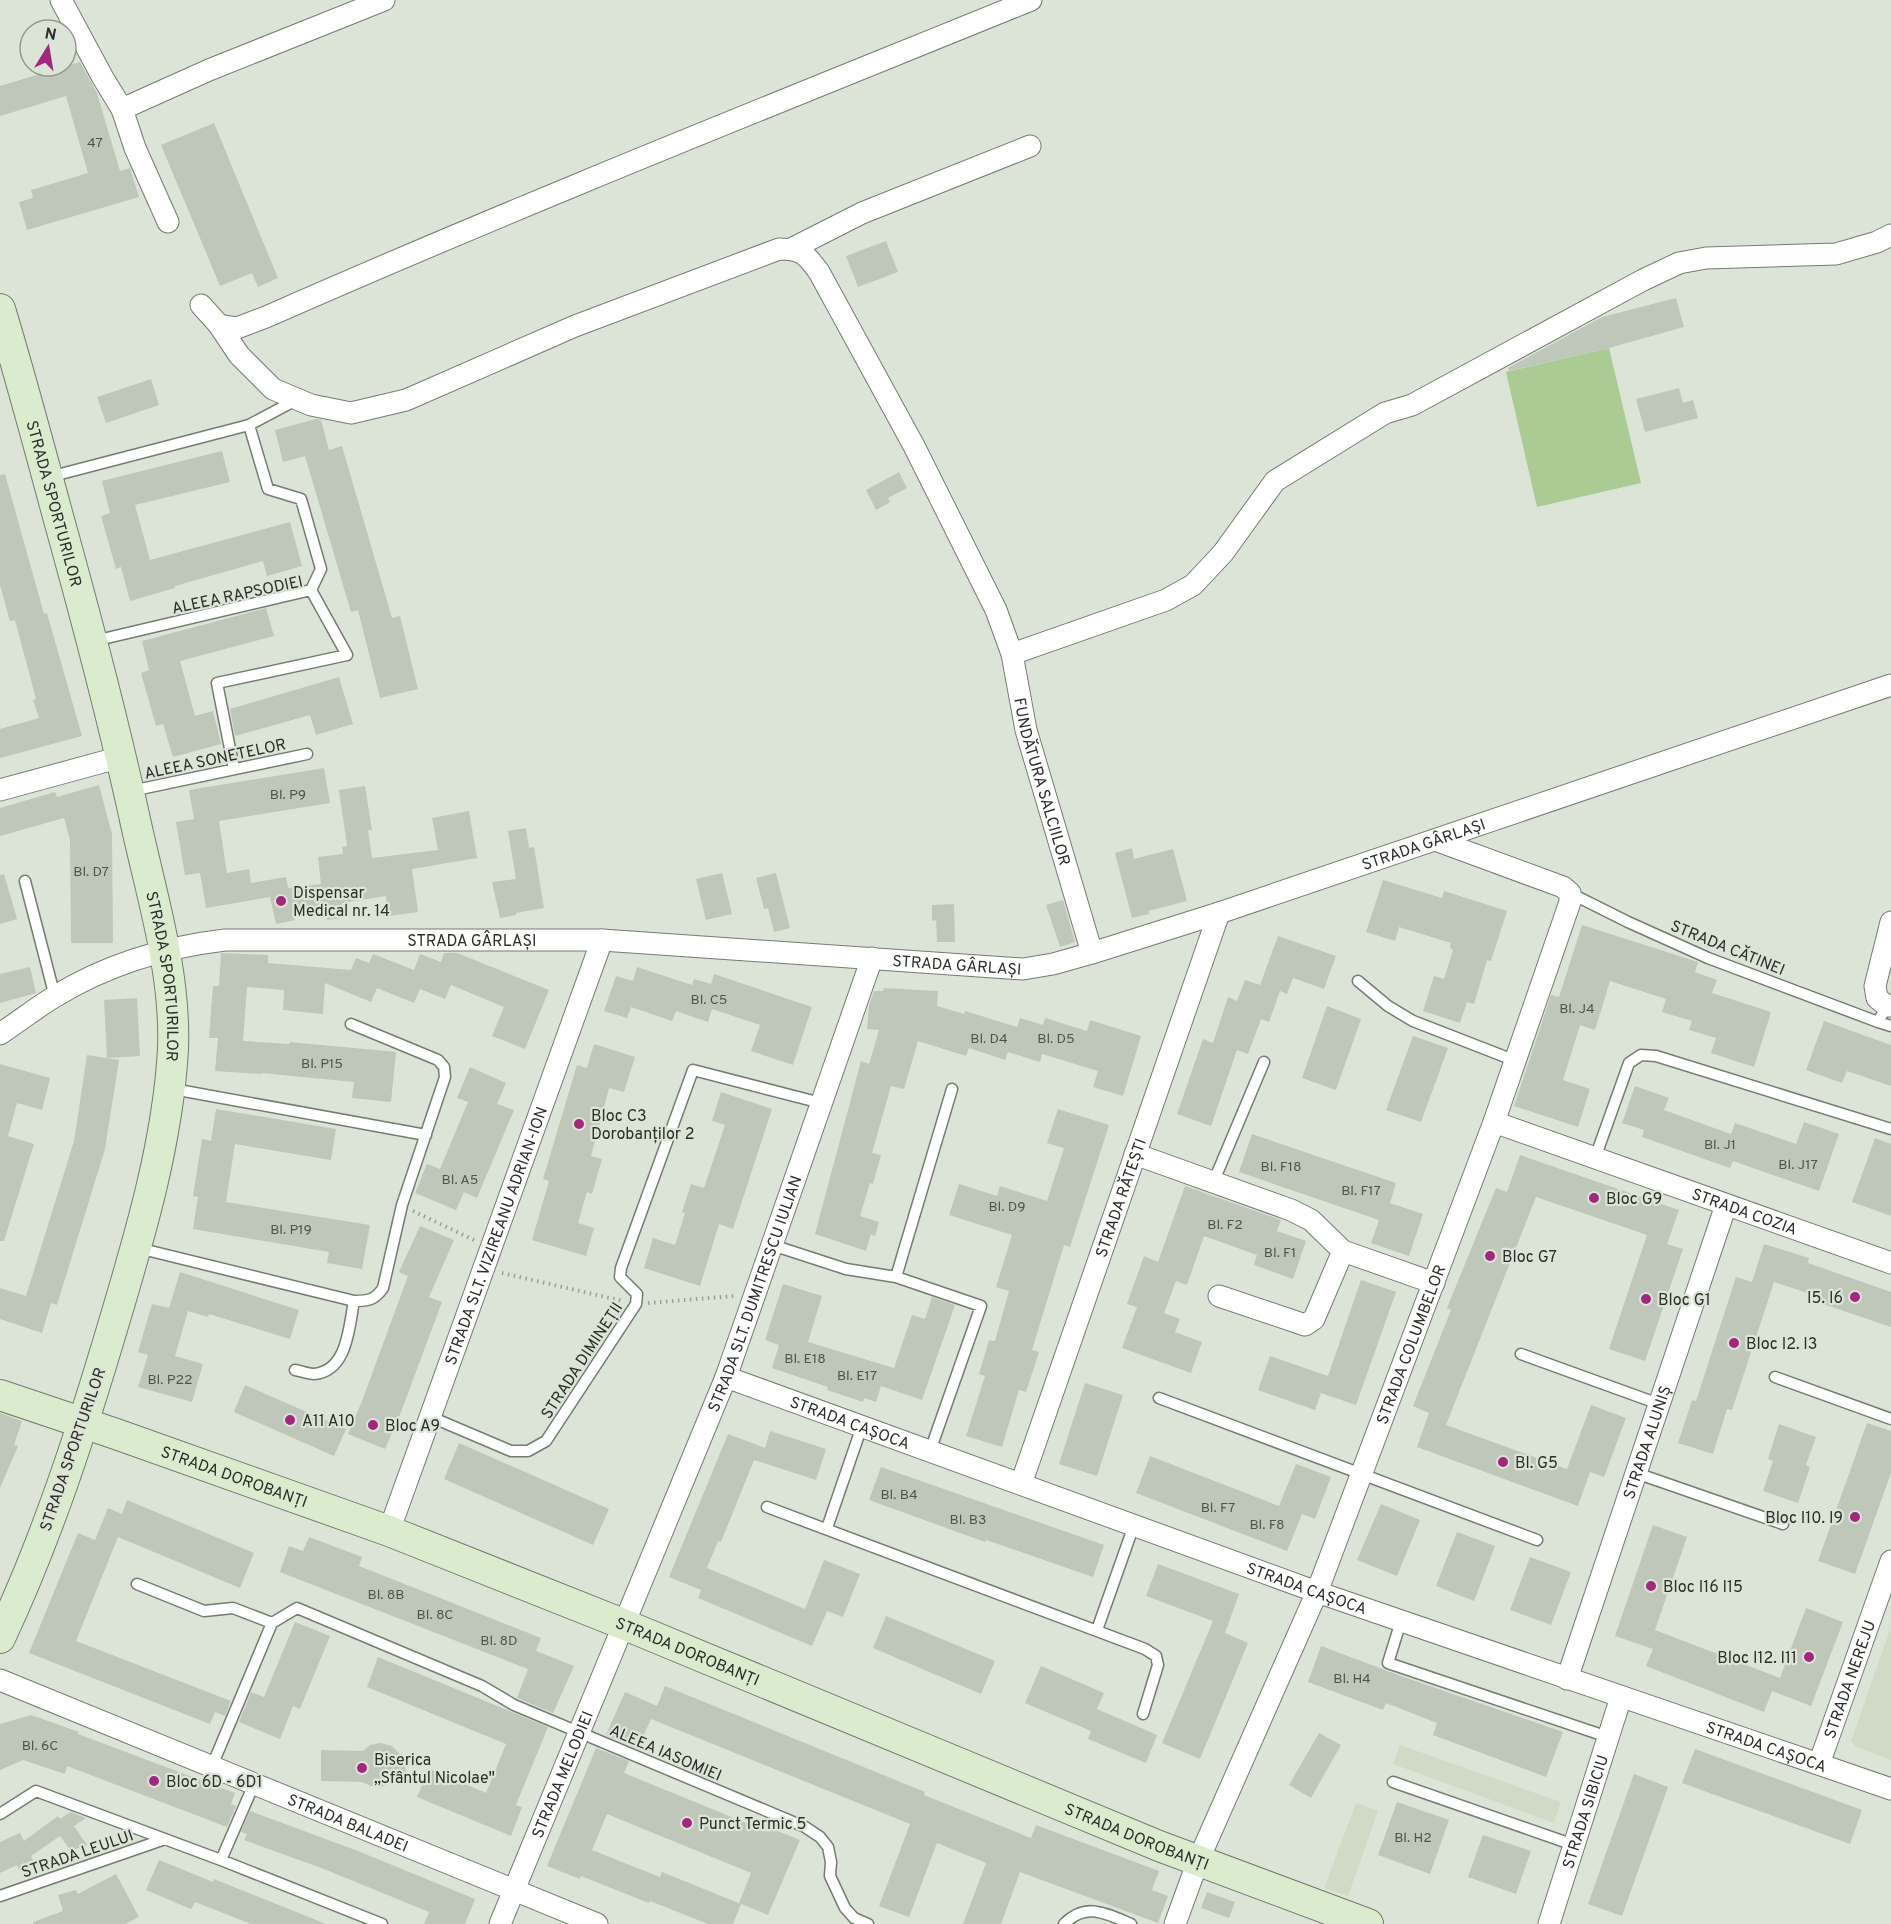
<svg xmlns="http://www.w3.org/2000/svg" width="1891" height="1924" font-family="Overpass,sans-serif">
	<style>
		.built { fill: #cfdbc7 }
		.green { fill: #aacb94 }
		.building { fill: #bfc7ba }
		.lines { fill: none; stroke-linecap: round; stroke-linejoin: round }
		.lane-casing { stroke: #757c71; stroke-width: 13 }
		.street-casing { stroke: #757c71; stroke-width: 23 }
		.secondary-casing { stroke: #757c71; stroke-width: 32 }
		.path { stroke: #99a096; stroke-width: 4; stroke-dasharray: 1.5 4.5; stroke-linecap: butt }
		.lane { stroke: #fff; stroke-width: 10 }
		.street { stroke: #fff; stroke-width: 21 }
		.secondary { stroke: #dbecce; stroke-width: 30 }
		.poi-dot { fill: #a2287e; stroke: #dce4d7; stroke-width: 2 }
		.labels { text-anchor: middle; stroke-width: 4.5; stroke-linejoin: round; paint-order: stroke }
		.number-label { font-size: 14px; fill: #50544d }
		.street-label { font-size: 16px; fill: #2b2e29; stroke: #dce4d7 }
		.poi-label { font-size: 16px; fill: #2b2e29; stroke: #dce4d7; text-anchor: start }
	</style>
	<rect width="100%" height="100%" fill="#dce4d7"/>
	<!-- built -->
	<path class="built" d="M1891,1627v133l-35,-13 -5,-6z
		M1400,1745l161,57 -7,21 -161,-59z
		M1356,1803l22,8 -30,85 -24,-8z"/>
	<!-- green -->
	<path class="green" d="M1609,348l32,135 -104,24 -31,-135z"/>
	<!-- building -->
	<path class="building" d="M80,62l17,31 23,78 10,-3 9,29 -112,33 -8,-28 14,-4 -2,-8 57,-17 -22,-77 -66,20v-30z
		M214,123l64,155 -20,9 -6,-14 -32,13 -59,-141z
		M886,241l12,31 -40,15 -12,-31z
		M1676,298l8,29 -75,21 -100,23 -1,-3 94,-51z
		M151,379l8,26 -53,18 -9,-26z
		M1679,388l4,15 10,-3 5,18 -53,14 -9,-33z
		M316,419l5,1 8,30 13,-4 50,172 8,-2 18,73 -38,9 -22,-88 -7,2 -46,-156 -22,6 -8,-32z
		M222,451l8,31 -95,23 15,55 140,-38 12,44 -35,10 -4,-15 -88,25v2l-45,13 -9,-34 -5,2 -15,-53 9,-3 -8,-32z
		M899,472l8,16 -19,10 2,4 -14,8 -10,-20z
		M5,474l39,140 3,-1 35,123 -82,22v-29l39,-11 -6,-18 3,-1 -21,-79 -5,1 -10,-36v-110z
		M266,608l8,28 -94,25 15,55 18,-5 8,33 -48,13 -10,-33 -7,2 -15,-53 8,-3 -7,-29z
		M339,677l14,47 -37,11 -6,-20 -75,21 -5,-27z
		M324,768l6,35 -111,18 8,52 22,-4 2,14 35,-6 2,11 33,-4 -3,-27 25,-3 -1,-7 5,-1 -8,-56 26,-4 7,44h-4l4,28 66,-8 -6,-32 37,-7 8,47 -65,11 6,43 -30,4 -2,-20 -44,7 1,15 -16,2 -1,-12 -33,3 2,9 -19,4 -6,-27 -64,11 -6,-35 -15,2 -9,-53 18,-3 -5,-29z
		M99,785l13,49 1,109h-42l-1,-103 -6,-22 -64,18v-28l55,-16 2,5z
		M526,828l3,20 5,-1 10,61 -28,5v2l-16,3 -8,-36 24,-3 -8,-48z
		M1132,848l2,11 39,-10 14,52 -39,10 1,3 -17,4 -17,-65z
		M722,873l10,41 -26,6 -10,-41z
		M776,873l14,55 -16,4 -6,-24 -4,1 -8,-31z
		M4,874l13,45 -17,5v-49z
		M1383,880l59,18 2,-7 63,20 -16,50 -4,-1 -13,44 -7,-2 -7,21 -37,-12 11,-35 10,3 9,-29 -3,-2 1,-5 -52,-16 -4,14 -29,-9z
		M1063,900l12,42 -15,5 -14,-42z
		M954,904l1,38h-18l-1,-22 -4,1v-16z
		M1582,925l116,37 -3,10 22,8 -5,13 59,19 -17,55 -43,-14 5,-15 -27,-8 3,-9 -30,-9 4,-13 -56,-18 -15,49 -15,-5 -17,55 27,9 -12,38 -64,-21 37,-111 8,2z
		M1278,936l58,20 -12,33 -31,-11 -6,16 -7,-3 -11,31 -8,-3 -13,35 -11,-4 -26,76 -34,-12 26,-75 10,4 15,-46 9,4 8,-21 15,5z
		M221,953l47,2v8l83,7 5,-12 13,5 4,-9 41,16 6,-16 21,8 3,-9h13l92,37 -24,59 -33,-13 12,-29 -53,-22 -6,14 -25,-10 -6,14 -37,-15 -6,14 -46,-19 -2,31 -40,-4 1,-20 -37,-3 -4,54 46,3 1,-2 106,10 -5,50 -39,-4 2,-16 -93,-9v1l-46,-3 3,-33h-9l4,-52h6z
		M30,967l6,26 -36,10v-29z
		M637,967l55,18 2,-6 17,5 3,-10 98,33 -19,58 -42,-14 9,-26 -48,-16 -4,13 -32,-11 -4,10 -41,-14 -4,11 -23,-7 12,-35 17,5z
		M884,988l54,3 -1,15 27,8 1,-3 52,16 3,-9 23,7 2,-7 42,13 3,-11 51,16 -18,60 -30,-9 5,-16 -56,-17 -2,8 -32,-10 -3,8 -36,-12 -3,8 -48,-15 -14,48 -13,-3 -19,67 9,2 -8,29 -3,-1 -10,33 19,6 -4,14 -4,-2 -5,17 -51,-17 46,-173 8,3 10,-34 -12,-1 2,-23 5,-15h9z
		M137,998l3,58 -33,2 -3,-58z
		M1327,1006l34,13 -25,71 -34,-12z
		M1824,1021l67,24v41l-44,-15 -5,12 -36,-13z
		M1413,1036l35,12 -27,74 -35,-12z
		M594,1044l41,13 -11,35 -15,-4 -18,68 11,3 -10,35 -5,-2 -9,31 16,5 -8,28 -54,-16 17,-59 -6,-2 34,-114 10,3z
		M87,1055l32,5 -14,89 -48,156 -6,-2 -9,30 -42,-14v-31l26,8 48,-155z
		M0,1064l50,14 -8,32 -25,-7 -9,33 26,8 -30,97h-4z
		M470,1067l36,16 -9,21 17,6 -37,88 -13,-6 -8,18 -41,-17 12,-29 13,5 28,-67 -11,-4z
		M1635,1086l34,12 -5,12 67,24 4,-11 61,21 8,-22 35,12 -20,57 -86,-30 -3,7 -88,-31 2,-7 -22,-7z
		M721,1092l51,17 -39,120 -14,-5 -19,62 -56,-18 9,-30 22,7 10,-32 -3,-1 9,-28 13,4 21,-63 -13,-4z
		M216,1109l120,20 -5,31 -96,-16 -9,58 144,23 -8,44 -35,-6 2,-11 -136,-23 5,-32 -5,-1 9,-57 9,2z
		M1058,1109l51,16 -39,122 -6,-2 -32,105 7,2 -13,40 -7,-2 -17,57 -36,-11 19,-60 -6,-2 10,-34 6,1 14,-50 -13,-4 16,-52 -63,-20 10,-31 38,12 3,-10 47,15 17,-53 -17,-5z
		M1252,1134l144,49 -6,20 33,11 -14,42 -38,-13 8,-23 -140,-48z
		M1875,1138l16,6v72l-39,-14z
		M1520,1155l159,55 -12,34 16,5 -38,112 -36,-12 38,-114 -111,-38 -90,228 121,44 24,-64 35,13 -22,59 -14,-5 -12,34 -161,-59 12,-34 -16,-7 38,-96 -4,-2 49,-120 11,4z
		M1185,1186l96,34 -4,11 29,10 -13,38 -39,-14 3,-10 -53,-19 -17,49 -11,-4 -12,32 16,6 -5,13 27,10 -11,31 -69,-25 15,-41 -10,-3 17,-48 14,6z
		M420,1226l34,14 -25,57 13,5 -41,110 -16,37 -37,-15 14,-33 46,-125 -9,-4z
		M1764,1244l45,14 -1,5 83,29v35l-74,-25 2,-5 -45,-15 -42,128 -5,-1 -14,45 -35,-11 14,-43 4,1 40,-124 16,5z
		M180,1272l119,38 -9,29 -81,-25 -1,3 -20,-6 -13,45 28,8 -11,38 -54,-15 10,-32 -10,-3 14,-48 17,4z
		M1361,1280l35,12 -40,113 -35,-12 -6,17 -57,-20 12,-34 58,20z
		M783,1284l39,12 -14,46 86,26 18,-53 13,4 7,-22 23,8 -33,95 -41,-14 -5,16 -12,-4 -1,4 -36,-12 1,-3 -56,-19 7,-23 -14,-5z
		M1085,1383l38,12 -26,81 -38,-12z
		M245,1385l101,44 -12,27 -100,-44z
		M0,1413l22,8 -8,24 4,1 -18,42z
		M1867,1423l24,8v42l-36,101 -37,-13z
		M1779,1424l37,13 -10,28 4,2 -12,36 -35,-12 10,-30 -5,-2z
		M770,1431l56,18 -10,31 -62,-20 -33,82 -3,-1 -11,27 98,41 19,-49 36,14 -17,43 -16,-6 -15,35 -114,-48 3,-8 -32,-13 59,-143 37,14z
		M459,1443l150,66 -16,36 -149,-66z
		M1150,1456l129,50 17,-42 35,13 -16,42 -13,-5 -15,37 -151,-58z
		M881,1467l223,78 -11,32 -107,-37 -1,2 -116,-42z
		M127,1500l127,53 -14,35 -122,-51 -42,104 155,60 -6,15 -10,-4 -5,12 -181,-71 49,-120 17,7 13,-32 14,6z
		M1381,1504l39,16 -23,56 -40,-16z
		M1653,1525l34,12 -32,93 125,48 26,-70 37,14 -32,84 -39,-15 -8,21 -118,-46 7,-17 -38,-13z
		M1457,1532l38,14 -21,55 -38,-15z
		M309,1537l53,20 -3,9 182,72 -5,13 38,15 -21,47 -36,-15 11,-29 -248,-97 9,-26 14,5z
		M1530,1557l41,15 -20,53 -41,-15z
		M1158,1564l81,30 -14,39 23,10 -48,116 -38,-16 51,-122 -67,-25z
		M886,1616l109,45 -14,33 -108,-46z
		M295,1622l35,14 -30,73 -7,-3 -13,33 -41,-17 12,-30 13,5z
		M1321,1646l80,30 162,56 -17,45 -113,-42 4,-12 -51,-20 -3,7 -75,-28z
		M378,1657l170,70 -32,78 6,2 -11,29 -94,-39 12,-28 57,24 20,-49 -139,-57z
		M1041,1666l63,27 -7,16 60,26 -11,28 -58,-24 3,-8 -66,-28z
		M665,1686l260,106 -1,3 107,43 5,-13 123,46 -7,19 16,6 -10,27 -138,-51 -19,52h-38l23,-61 -49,-20 -28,74 -30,-11 31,-82 -259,-105 -10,22 -3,-1 -3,7 -29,-12 19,-43 32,14z
		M31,1715l48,17 -1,2 157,59 -4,11 5,2 -9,21 -160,-61 -2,8 -42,-14 -23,10v-46z
		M1319,1733l22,12 -30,53 -22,-13z
		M381,1743l11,3 8,8 7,19 -17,11 -9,3 -10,-1 -9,-4 -41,-1v-31l42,1 7,-6z
		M596,1748l33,13 -5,12 144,59 2,-4 30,12 -32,75 -29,-12 12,-30 -144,-59 -15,36 68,27 2,-5 79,32 -8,20h-25l-58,-23 -1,2 -68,-27 -1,3 -33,-13z
		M1695,1749l167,61 -12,34 -168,-61z
		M1634,1774l34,13 -46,129 -34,-12z
		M1397,1802l52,18 -19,54 -52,-19z
		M250,1811l108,40 117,48 -10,25h-41l5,-12 -105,-43 -80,-29 3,-6 -6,-2z
		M70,1812l16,6 -12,8 13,19 -16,6 -11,-15 -29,20 3,7 -15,7 -2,-5 -17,8v-31l20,-9 4,8 34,-25 2,3z
		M1483,1835l48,16 -15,43 -48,-17z
		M159,1860l54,22 1,-3 112,45h-75l-56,-22 -4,7 -45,-19z
		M116,1874l23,43 -14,7h-92v-2l30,-11 -5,-16 18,-5 2,4z
		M1207,1892l28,10 -6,16 -28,-10z"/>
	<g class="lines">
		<defs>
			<path id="lane" d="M249,425l47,-25
				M49,477l200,-52 19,64 33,10 20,70 -10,21
				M94,641l217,-51 36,65 -130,28 17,86
				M131,791l176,-37
				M25,881l30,116
				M1570,893l58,29 80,36 170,64 9,-16
				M1358,981l30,25 25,15 103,40
				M1878,1022l13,4
				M173,1089l253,46
				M1595,1158l34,-95 12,-8 15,1 235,73
				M1213,1183l51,-121
				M772,1245l74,24 50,8
				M138,1248l216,53c14,0 21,-1 29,-13l19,-83 43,-128 -1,-10 -6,-7 -87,-36
				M1521,1354l138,50
				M295,1370c6,1 13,4 19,4 34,-3 35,-48 40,-73
				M1775,1377l116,42
				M1159,1398l378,142
				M431,1417l80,34h17l18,-10 90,-137 1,-10 -17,-17 1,-9 72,-198 128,33
				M930,1451l51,-145 -85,-29 56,-188
				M1636,1473l147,51
				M767,1507l378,142 11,7 2,9 -15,49
				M827,1528l35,-102
				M137,1584l67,27 29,-3 39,15 25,-15 185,78 32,19 291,122 15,10 8,10 3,15 -1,14 15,32 9,10 14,6
				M1401,1621l-13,42 220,74
				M1097,1630l37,-105
				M212,1766l60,-143
				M1393,1782l181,63
				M0,1814l36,-23 185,69 161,64
				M221,1860l33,-76
				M0,1896l165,-57
				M1064,1924c22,-22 41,-11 67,0"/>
			<g id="street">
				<path d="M61,0l42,78 19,31 13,39 33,74"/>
				<path d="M122,109l87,-39 175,-70"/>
				<path d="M791,249l71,-36 168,-67"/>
				<path d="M201,305l18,20 18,3 29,-11c252,-111 509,-213 765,-317"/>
				<path id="s1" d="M219,325l20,30 34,34 38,16 40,8 55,-13 169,-74 204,-77c23,0 27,5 40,23l95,174 82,164 16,44 14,76 66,223"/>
				<path d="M1012,654l154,-54 27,-15 30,-32 52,-72 110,-68 27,-8 231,-125 36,-17 27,-5 130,-4 41,-12 14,-7"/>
				<path d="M0,790l121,-33"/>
				<path d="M1891,922l-16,64 2,12 10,8h4"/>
				<path id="s2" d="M0,1034c18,-12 36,-26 54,-37 52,-32 111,-50 171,-57h377l421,29 30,-5 39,-11 127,-40 672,-228"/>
				<path id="s3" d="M1494,1122l397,141"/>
				<path d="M1135,1154l156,56 20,10 32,31 91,32"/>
				<path d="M1219,1296l86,29 9,-6 29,-68"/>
				<path id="s4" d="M726,1377l591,215 574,197"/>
				<path id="s5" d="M1021,1484l198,-571"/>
				<path id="s6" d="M389,1531l213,-591"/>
				<path id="s7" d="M1567,1679l159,-474"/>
				<path id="s8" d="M0,1680l597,244"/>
				<path id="s9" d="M1819,1764l72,-203"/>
				<path id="s10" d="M500,1924l226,-547 146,-419"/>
				<path id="s11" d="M1175,1924l23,-63 119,-269 177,-470 76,-220v-9l-7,-6 -128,-47"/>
				<path id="s12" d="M1549,1924l72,-227"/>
			</g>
			<g id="secondary">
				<path id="s13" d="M0,309c20,66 38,133 56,200 29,104 57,209 80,315 16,73 40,149 37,225 -5,91 -32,183 -58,270 -32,108 -67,217 -115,319"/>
				<path id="s14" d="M0,1395l116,39 273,97 234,93 536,222 209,78"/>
			</g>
		</defs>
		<!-- lane casing -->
		<use href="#lane" class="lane-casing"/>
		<!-- street casing -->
		<use href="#street" class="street-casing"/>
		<!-- secondary casing -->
		<use href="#secondary" class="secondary-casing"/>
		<!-- path -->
		<path class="path" d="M413,1211l61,29
			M502,1273l121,28
			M648,1303l86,-7"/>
		<!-- lane -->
		<use href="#lane" class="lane"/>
		<!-- street -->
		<use href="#street" class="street"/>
		<!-- secondary -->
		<use href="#secondary" class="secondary"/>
	</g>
	<!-- markers -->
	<g class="poi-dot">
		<circle cx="281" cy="901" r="6"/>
		<circle cx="579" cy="1124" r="6"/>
		<circle cx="1594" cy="1198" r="6"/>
		<circle cx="1490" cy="1256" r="6"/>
		<circle cx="1855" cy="1297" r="6"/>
		<circle cx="1646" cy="1299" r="6"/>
		<circle cx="1734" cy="1343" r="6"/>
		<circle cx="290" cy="1420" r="6"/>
		<circle cx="373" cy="1425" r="6"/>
		<circle cx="1503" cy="1462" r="6"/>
		<circle cx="1855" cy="1517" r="6"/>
		<circle cx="1651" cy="1586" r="6"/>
		<circle cx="1809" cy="1657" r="6"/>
		<circle cx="362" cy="1768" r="6"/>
		<circle cx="154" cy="1781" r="6"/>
		<circle cx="687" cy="1823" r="6"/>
	</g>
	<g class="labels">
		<!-- number labels -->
		<g class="number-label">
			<text x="95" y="147">47</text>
			<text x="288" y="799">Bl. P9</text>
			<text x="91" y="876">Bl. D7</text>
			<text x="709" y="1004">Bl. C5</text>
			<text x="1577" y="1013">Bl. J4</text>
			<text x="989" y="1043">Bl. D4</text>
			<text x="1056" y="1043">Bl. D5</text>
			<text x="322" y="1068">Bl. P15</text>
			<text x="1720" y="1149">Bl. J1</text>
			<text x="1798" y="1169">Bl. J17</text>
			<text x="1281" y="1171">Bl. F18</text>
			<text x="460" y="1184">Bl. A5</text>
			<text x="1361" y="1195">Bl. F17</text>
			<text x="1007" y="1211">Bl. D9</text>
			<text x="1225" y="1229">Bl. F2</text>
			<text x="291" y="1234">Bl. P19</text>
			<text x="1280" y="1257">Bl. F1</text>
			<text x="805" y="1363">Bl. E18</text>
			<text x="857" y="1380">Bl. E17</text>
			<text x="170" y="1384">Bl. P22</text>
			<text x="899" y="1499">Bl. B4</text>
			<text x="1218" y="1512">Bl. F7</text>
			<text x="968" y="1524">Bl. B3</text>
			<text x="1267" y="1529">Bl. F8</text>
			<text x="386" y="1599">Bl. 8B</text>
			<text x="435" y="1619">Bl. 8C</text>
			<text x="499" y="1645">Bl. 8D</text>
			<text x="1352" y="1683">Bl. H4</text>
			<text x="40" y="1750">Bl. 6C</text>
			<text x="1413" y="1842">Bl. H2</text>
		</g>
		<!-- street labels -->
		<g class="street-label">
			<text dy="6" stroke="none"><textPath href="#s13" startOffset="202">STRADA SPORTURILOR</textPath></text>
			<text transform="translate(237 594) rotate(-12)" y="6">ALEEA RAPSODIEI</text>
			<text transform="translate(215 758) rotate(-12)" y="6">ALEEA SONETELOR</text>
			<text dy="6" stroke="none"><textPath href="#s1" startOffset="1234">FUNDĂTURA SALCIILOR</textPath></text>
			<text dy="6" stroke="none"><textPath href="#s2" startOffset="1466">STRADA GÂRLAȘI</textPath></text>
			<text dy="6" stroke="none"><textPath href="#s2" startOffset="494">STRADA GÂRLAȘI</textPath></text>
			<text transform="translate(1728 947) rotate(22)" y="6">STRADA CĂTINEI</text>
			<text dy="6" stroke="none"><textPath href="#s2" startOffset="980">STRADA GÂRLAȘI</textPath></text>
			<text dy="6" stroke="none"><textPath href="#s13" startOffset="688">STRADA SPORTURILOR</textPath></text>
			<text dy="6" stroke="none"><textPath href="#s5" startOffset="303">STRADA RĂTEȘTI</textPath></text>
			<text dy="6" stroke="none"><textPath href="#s3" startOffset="266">STRADA COZIA</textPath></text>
			<text dy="6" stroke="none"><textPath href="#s6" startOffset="314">STRADA SLT. VIZIREANU ADRIAN-ION</textPath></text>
			<text dy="6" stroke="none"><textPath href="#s10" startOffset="680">STRADA SLT. DUMITRESCU IULIAN</textPath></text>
			<text dy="6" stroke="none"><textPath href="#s11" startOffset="626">STRADA COLUMBELOR</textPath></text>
			<text transform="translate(581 1360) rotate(-57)" y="6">STRADA DIMINEȚII</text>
			<text dy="6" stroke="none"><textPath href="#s4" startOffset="132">STRADA CAȘOCA</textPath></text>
			<text dy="6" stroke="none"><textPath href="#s7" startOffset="250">STRADA ALUNIȘ</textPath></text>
			<text transform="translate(72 1449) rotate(-71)" y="6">STRADA SPORTURILOR</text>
			<text dy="6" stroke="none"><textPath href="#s14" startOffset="248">STRADA DOROBANȚI</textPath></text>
			<text dy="6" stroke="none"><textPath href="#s4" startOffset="618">STRADA CAȘOCA</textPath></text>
			<text dy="6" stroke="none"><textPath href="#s14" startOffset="734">STRADA DOROBANȚI</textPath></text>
			<text dy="6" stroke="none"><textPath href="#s9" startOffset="90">STRADA NEREJU</textPath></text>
			<text dy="6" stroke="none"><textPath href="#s4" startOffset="1104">STRADA CAȘOCA</textPath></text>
			<text transform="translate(666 1752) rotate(23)" y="6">ALEEA IASOMIEI</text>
			<text dy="6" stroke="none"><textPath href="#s10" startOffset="162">STRADA MELODIEI</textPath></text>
			<text dy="6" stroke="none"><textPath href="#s12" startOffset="118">STRADA SIBICIU</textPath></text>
			<text dy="6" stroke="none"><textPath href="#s8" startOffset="376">STRADA BALADEI</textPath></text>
			<text dy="6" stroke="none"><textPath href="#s14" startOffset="1220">STRADA DOROBANȚI</textPath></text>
			<text transform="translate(77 1853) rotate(-19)" y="6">STRADA LEULUI</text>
		</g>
		<!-- poi labels -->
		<g class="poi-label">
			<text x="293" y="898">Dispensar<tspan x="293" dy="18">Medical nr. 14</tspan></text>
			<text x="591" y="1121">Bloc C3<tspan x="591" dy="18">Dorobanților 2</tspan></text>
			<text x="1606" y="1204">Bloc G9</text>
			<text x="1502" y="1262">Bloc G7</text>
			<text x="1843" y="1303" text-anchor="end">I5. I6</text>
			<text x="1658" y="1305">Bloc G1</text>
			<text x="1746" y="1349">Bloc I2. I3</text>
			<text x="302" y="1426">A11 A10</text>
			<text x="385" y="1431">Bloc A9</text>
			<text x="1515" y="1468">Bl. G5</text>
			<text x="1843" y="1523" text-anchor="end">Bloc I10. I9</text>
			<text x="1663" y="1592">Bloc I16 I15</text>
			<text x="1797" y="1663" text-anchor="end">Bloc I12. I11</text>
			<text x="374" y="1765">Biserica<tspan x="374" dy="18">„Sfântul Nicolae"</tspan></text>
			<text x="166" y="1787">Bloc 6D - 6D1</text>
			<text x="699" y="1829">Punct Termic 5</text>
		</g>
	</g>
	<!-- north arrow -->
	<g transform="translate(48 48) rotate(11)"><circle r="28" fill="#dce4d7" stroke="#959b91" stroke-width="1.5"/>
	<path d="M0-4.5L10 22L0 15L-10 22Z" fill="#a2287e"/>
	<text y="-9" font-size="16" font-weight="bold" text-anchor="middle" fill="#2b2e29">N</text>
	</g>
</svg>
